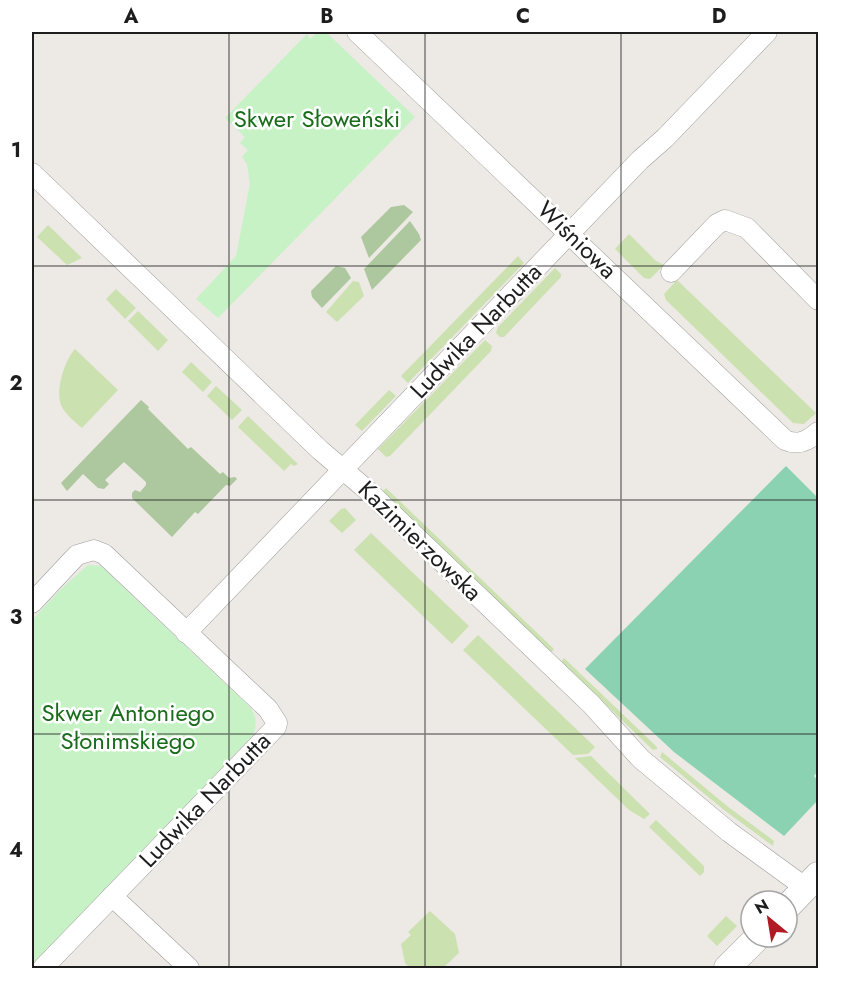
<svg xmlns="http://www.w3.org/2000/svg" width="850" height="1000" font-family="Jost,sans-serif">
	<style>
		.grass { fill: #cce1b0 }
		.forest { fill: #adc79e }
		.park { fill: #c6f2c6 }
		.pitch { fill: #8bd2b2 }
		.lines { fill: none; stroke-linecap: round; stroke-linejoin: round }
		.minor-casing { stroke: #9e9e9e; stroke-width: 21 }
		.tertiary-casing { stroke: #9e9e9e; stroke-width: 27 }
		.minor { stroke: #fff; stroke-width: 20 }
		.tertiary { stroke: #fff; stroke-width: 26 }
		.grid { fill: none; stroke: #1d1d1d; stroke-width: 1.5; stroke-opacity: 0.55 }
		.labels { text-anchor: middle; stroke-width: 5; stroke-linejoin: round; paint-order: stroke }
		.park-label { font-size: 24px; fill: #196d1a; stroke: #fff }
		.street-label { font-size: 24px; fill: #1d1d1d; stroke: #fff }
		.neatline { fill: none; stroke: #1d1d1d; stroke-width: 2 }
		.grid-label { font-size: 20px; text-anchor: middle; font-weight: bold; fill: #1d1d1d }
	</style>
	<rect width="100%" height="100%" fill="#ede9e4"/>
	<!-- grass -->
	<path class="grass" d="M48,225l34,33 -15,7 -30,-28z
		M629,234l27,27 8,4 -14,14 -6,-1 -29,-29z
		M518,256l6,7 -116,120 -7,-7z
		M555,268l6,6v3l-57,60h-4l-4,-4 2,-6z
		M677,280l139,133 -12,11 -11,-1 -127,-123 -2,-6z
		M353,281l6,1 5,14 -27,26 -11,-10z
		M116,289l20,19 -11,11 -19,-20z
		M138,311l30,29 -10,11 -30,-30z
		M485,340l7,6 -1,5 -101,105 -4,1 -8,-8z
		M75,349l43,41 -36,38c-7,-6 -16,-13 -20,-21 -8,-15 3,-47 13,-58z
		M191,362l21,20 -9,10 -21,-20z
		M216,386l26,24 -10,10 -25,-24z
		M389,390l7,6 -34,35 -7,-6z
		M248,416l50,48 -4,2 -3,-2 -7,7 -46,-44z
		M386,488l168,161 -3,4 -169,-161z
		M345,508l11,12 -14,13 -13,-12 12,-12z
		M371,533l98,93 -17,18 -98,-94z
		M478,635l117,112 -7,7 -15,1 -110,-105z
		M564,658l93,89v2l-4,1 -92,-88z
		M662,752l65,54 47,35 -1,5 -49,-36 -64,-53z
		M591,756l59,58 -6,5 -15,-9 -54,-52z
		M656,820l48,46v6l-4,4 -51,-49z
		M430,911l25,23 4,19 -16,15h-33l-5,-5 -4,-19 10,-9 -3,-3z
		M726,916l11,10 -20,20 -10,-10z"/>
	<!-- forest -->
	<path class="forest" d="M404,205l9,7 -44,46 -8,-21 30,-30z
		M410,221l9,13 2,6 -49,50 -8,-21z
		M336,266l9,2 6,10 -29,30 -10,-11 -1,-6z
		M141,400l8,7 -1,2 40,40 3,-2 29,27 3,-2 6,6 6,-1 2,2 -7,7 -4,-1 -28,29 -3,-2 -23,25 -40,-39v-5l3,-3 5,2 6,-7v-3l-22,-20 -19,18 4,4 -5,5 -6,-1 -15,-14 -16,17 -6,-8z"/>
	<!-- park -->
	<path class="park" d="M317,32h9l89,85 -197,201 -22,-19 40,-43 14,-72 -3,-20 -5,-7 6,-7 -8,-7 5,-6 -20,-19 82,-84 3,5z
		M88,565l13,1 149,141c7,10 7,17 3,28l-221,230v-345l30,-32z"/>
	<!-- pitch -->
	<path class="pitch" d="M786,466l32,32v273l-4,5 4,5v19l-34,36 -110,-84 -89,-83z"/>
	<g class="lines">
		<defs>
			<path id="minor" d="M357,32l428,408c13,6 23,1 33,-8
				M32,173l288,277 47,40 224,214 50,55 88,73 77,56
				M671,272l46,-48 8,-4 22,8 71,72
				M32,603l45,-48 17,-5 10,4 164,155 9,14 -1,4 -233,241
				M186,633l454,-473 25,-22 102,-106
				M112,896l77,72"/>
			<path id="tertiary" d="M787,907l31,-32
				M727,968l31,-31"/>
		</defs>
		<!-- minor casing -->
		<use href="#minor" class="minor-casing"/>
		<!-- tertiary casing -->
		<use href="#tertiary" class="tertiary-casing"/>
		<!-- minor -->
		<use href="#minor" class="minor"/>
		<!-- tertiary -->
		<use href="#tertiary" class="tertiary"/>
	</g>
	<!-- grid -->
	<path class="grid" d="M229,32v936M425,32v936M621,32v936M32,266h786M32,500h786M32,734h786"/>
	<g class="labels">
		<!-- park labels -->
		<g class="park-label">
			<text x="317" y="127">Skwer Słoweński</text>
			<text x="128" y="721">Skwer Antoniego<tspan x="128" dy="28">Słonimskiego</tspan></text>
		</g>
		<!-- street labels -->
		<g class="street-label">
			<text transform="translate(577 240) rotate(44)" y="8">Wiśniowa</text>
			<text transform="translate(476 331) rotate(-46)" y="8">Ludwika Narbutta</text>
			<text transform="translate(420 541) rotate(44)" y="8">Kazimierzowska</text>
			<text transform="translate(205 800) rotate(-46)" y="8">Ludwika Narbutta</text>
		</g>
	</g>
	<!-- border -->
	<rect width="850" height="1000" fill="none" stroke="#ffffff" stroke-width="66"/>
	<!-- north arrow -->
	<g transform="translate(769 919) rotate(330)"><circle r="28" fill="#ffffff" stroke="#a5a5a5" stroke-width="1.5"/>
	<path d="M0-4.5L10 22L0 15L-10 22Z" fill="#b11924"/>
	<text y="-9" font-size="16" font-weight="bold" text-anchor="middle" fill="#1d1d1d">N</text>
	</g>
	<rect x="33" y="33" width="784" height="934" class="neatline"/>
	<g class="grid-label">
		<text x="131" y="23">A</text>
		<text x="327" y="23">B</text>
		<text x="523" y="23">C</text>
		<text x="719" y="23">D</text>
		<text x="16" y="157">1</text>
		<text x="16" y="390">2</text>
		<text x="16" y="624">3</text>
		<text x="16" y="857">4</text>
	</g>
</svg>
